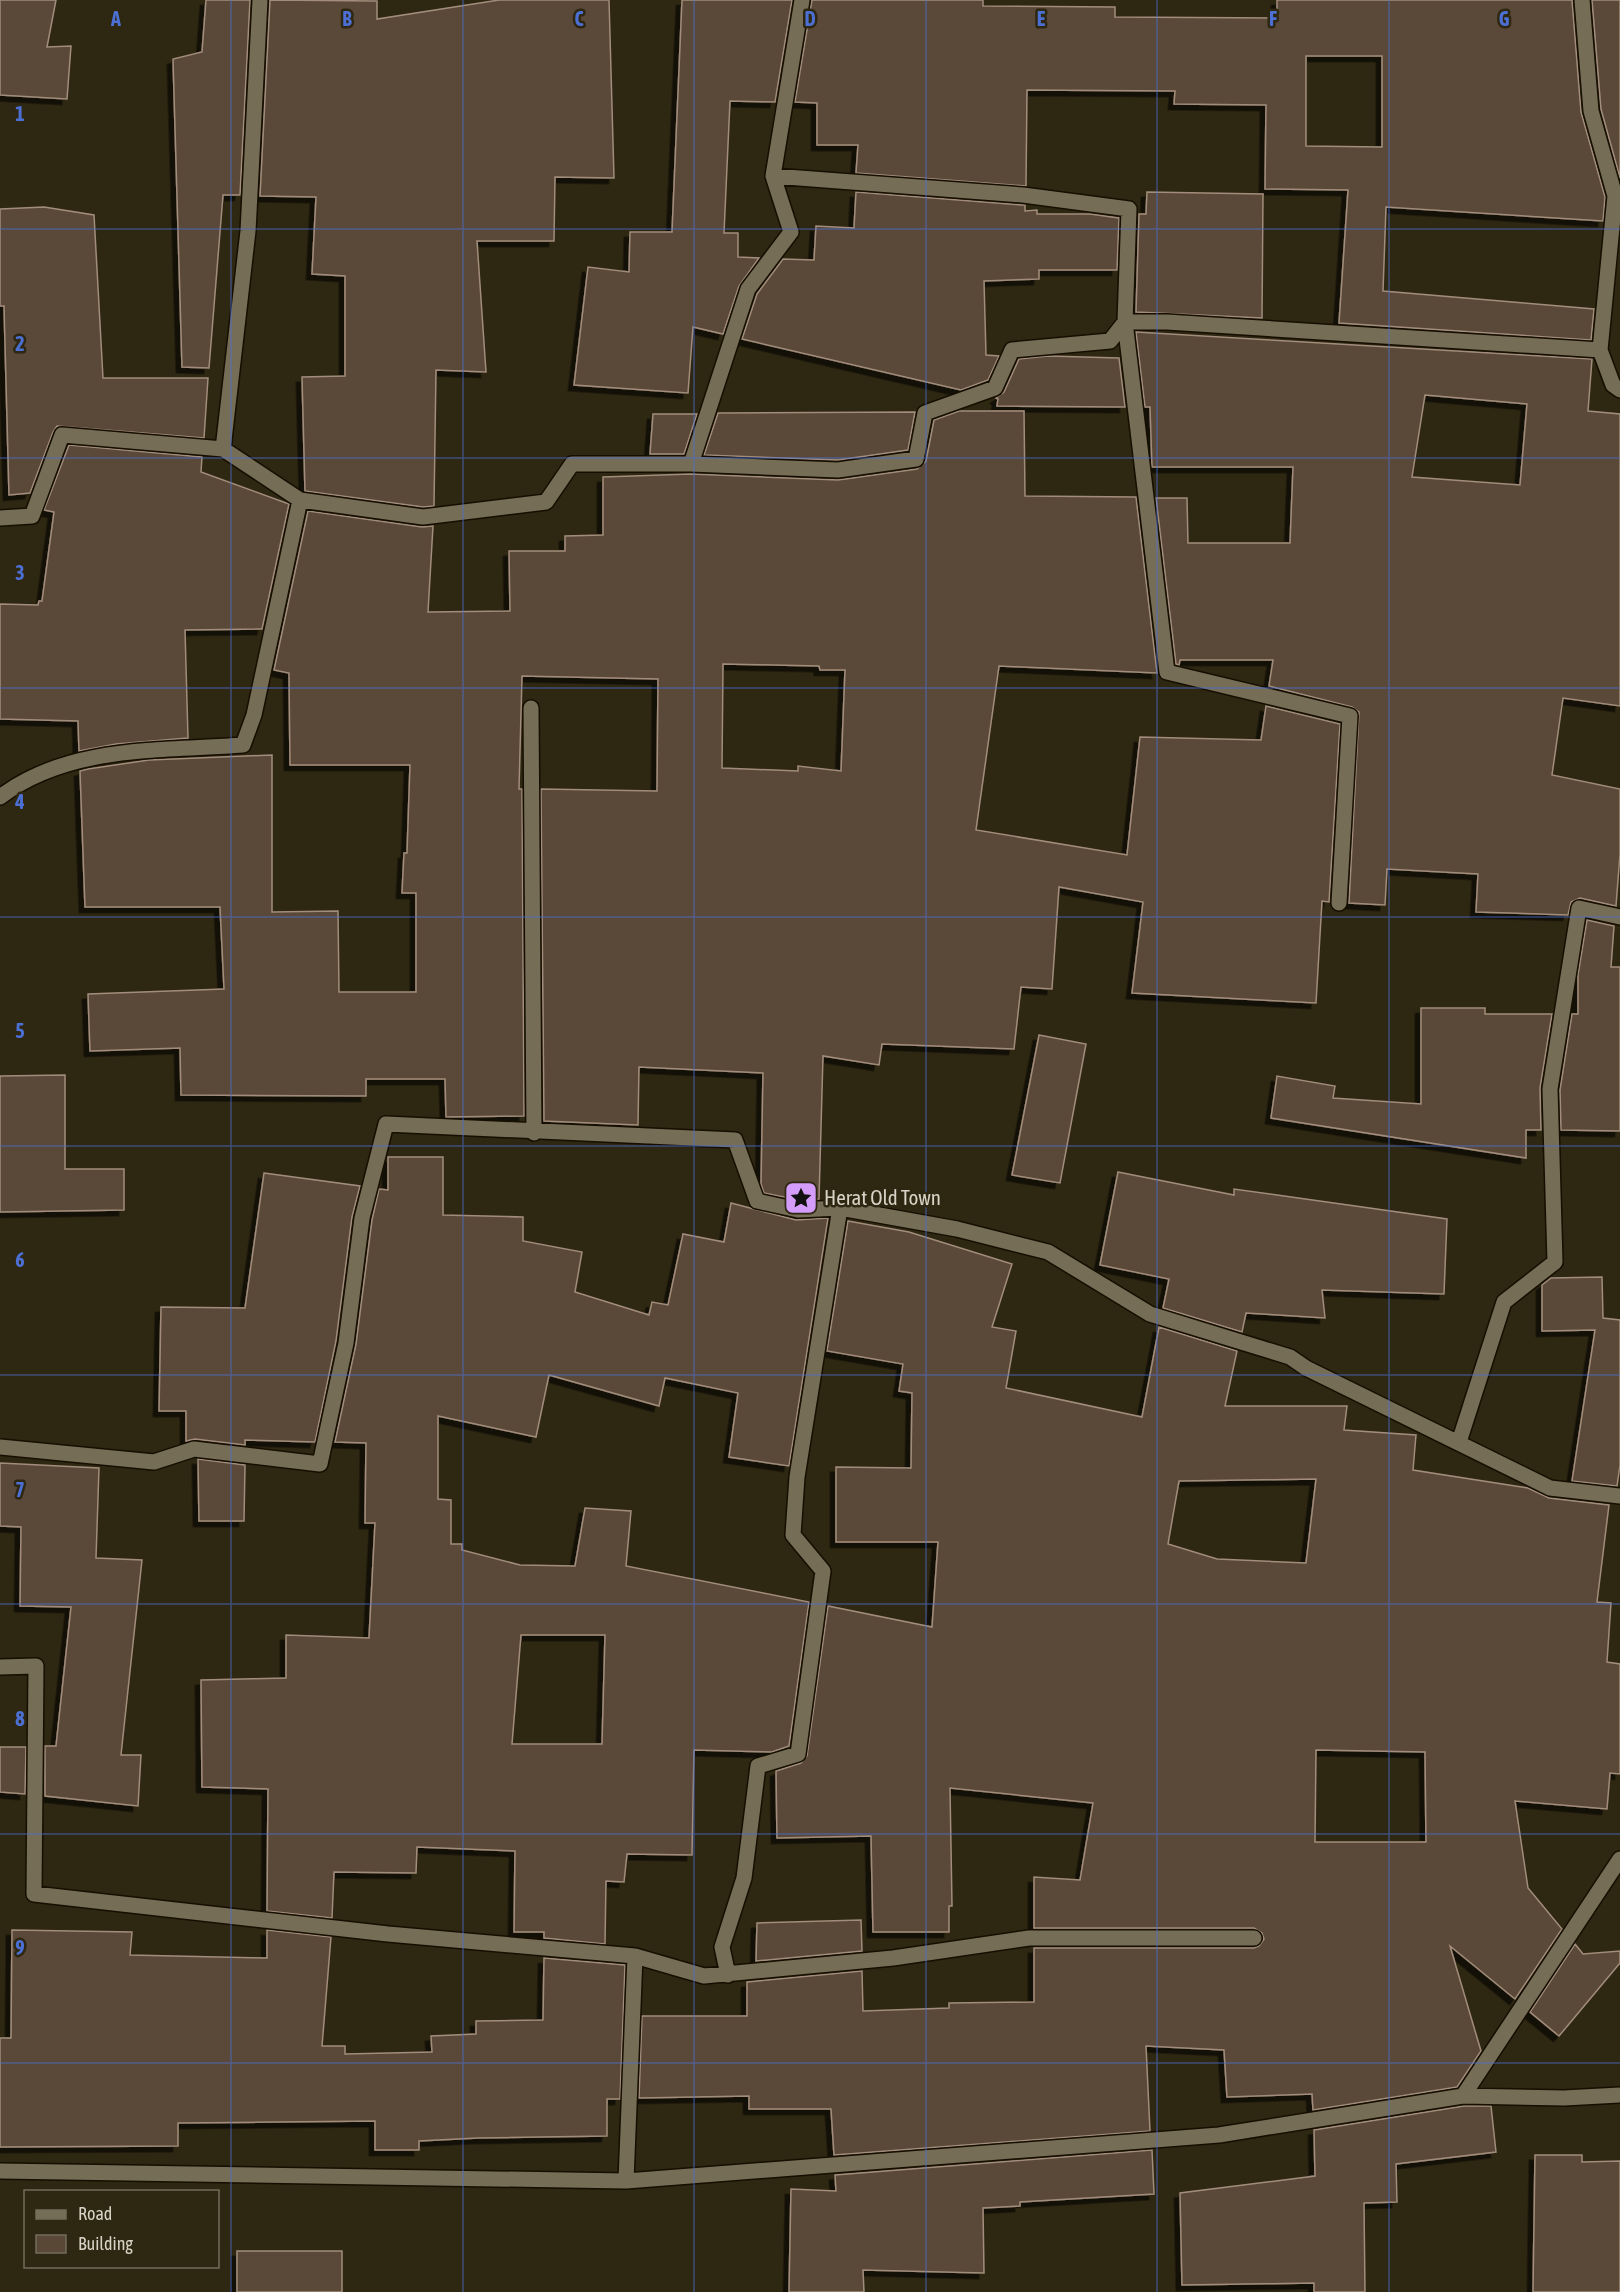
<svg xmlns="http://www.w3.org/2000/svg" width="1620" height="2292" font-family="'Asap Condensed',sans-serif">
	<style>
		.building { fill: #5a4837; stroke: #a28d7b; stroke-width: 1.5; fill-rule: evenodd; filter: url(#shadow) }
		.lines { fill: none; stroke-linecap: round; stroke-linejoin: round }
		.minor-casing { stroke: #160f00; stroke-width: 18 }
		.minor { stroke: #766d56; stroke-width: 15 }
		.grid { fill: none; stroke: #4c6fd4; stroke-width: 1.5; stroke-opacity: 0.55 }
		.labels { text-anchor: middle; stroke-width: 5; stroke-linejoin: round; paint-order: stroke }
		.poi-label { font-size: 21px; fill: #d8d3c6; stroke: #2e2711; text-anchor: start }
		.grid-label { font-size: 20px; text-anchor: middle; font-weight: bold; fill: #4c6fd4; stroke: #2e2711; stroke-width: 5; stroke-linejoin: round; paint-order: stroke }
	</style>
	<defs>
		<filter id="shadow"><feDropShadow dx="-5.5" dy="5.5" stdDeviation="0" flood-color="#0009"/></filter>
	</defs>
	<rect width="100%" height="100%" fill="#2e2711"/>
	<!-- building -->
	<path class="building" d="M0,0h56l-9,47 24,-1 -4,53 -67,-4z
		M206,0h44l-10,195h-17l-14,173 -27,-1 -9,-308 29,-7z
		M270,0l107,1v18l122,-19h110l5,178 -59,-1 -1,64h-77l9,131 -50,-2 -2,136 -11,1 -118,-16 -3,-114 43,-1v-100l-33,-2 4,-77 -56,-1z
		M682,0h110l-17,102 -45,-1 -6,132h14v24l21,1 -20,28 -16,48 -30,-7 -5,66 -114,-8 14,-118 41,5 1,-40h42z
		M812,0h171v6l132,1v10l162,1v-18h295l9,112 24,85 -2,24 -217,-14 -3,84 211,18 -3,31 -252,-17 9,-133 -83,-1 1,-84 -92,-1 1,-13 -148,-1 -1,96 -170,-13 2,-28h-41v-42l-22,-1zM1306,56h76v91l-76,-1z
		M1592,0h28v178l-19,-69z
		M856,192l166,13h3v6l12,-1v4h53l29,4 -2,52h-78v9l-55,2 2,74 13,1 -11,24 -27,10 -219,-51 15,-45 26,-35 31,1 2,-34 38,2z
		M1147,192l116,2 -1,124 -126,-6 3,-98h7z
		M44,207l50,8 9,163h105l-4,60 -147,-12 -4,6 -23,61 -21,2 -5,-189h-4v-97z
		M1136,332l456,27 -4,52 32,3v292l-57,-8 -11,77 68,14v65l-4,52 -36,-8 -9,4 -3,13 -92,-3 2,-38 -91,-5 -2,36 -36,-2 10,-191 -7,-5 -83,-21 4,-26h-93l-1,5 -3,-1 -20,-166h31l1,45h102l3,-76h-141l-2,-60h-5zM1425,395l102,9 -7,81 -108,-8z
		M1048,356l71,2 6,49 -128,-1 1,-7 -2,-1 8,-6 15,-33z
		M959,411h65l1,85 111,1 21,176 -158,-7 -23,164 151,25 13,-118 121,3 5,-34 74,18 -11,178 -7,-1 -6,102 -184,-10 11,-91 -84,-15 -7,102 -31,-2 -7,62 -132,-5 -3,21 -56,-9 -4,143 -20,1 -35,-7 -3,-9 2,-111 -124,-6 -1,58 -94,-4 -3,-332 116,2 1,-112 -136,-3 -3,113h3l2,327 -78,1 -1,-38h-79v17l-185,-1 -1,-47 -90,3 -2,-57 136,-5 -4,-82h-135l-5,-136 8,-2 61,-9 123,-5v157l66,-1 1,81h77v-99h-14l2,-40h3l3,-88h-120l-1,-92 -15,-3 34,-159 114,16 11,-1 -5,86 82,-1 -1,-60h56v-15l38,-1v-58l88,-3 147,6 79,-11 9,-8 8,-41zM723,664l96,2 1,4h25l-4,101 -43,-5v5l-76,-3z
		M915,412l-7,38 -70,10 -134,-5 14,-42z
		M653,414h44l-13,40h-34z
		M69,445l133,12 -1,15 88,32 -27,125 -77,1 3,108 -72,6 -37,7 -1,-30 -78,-2v-115l38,1 1,-4h3l12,-89 -10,-2z
		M1587,920l27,6 -3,41h9v164l-59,-1 -1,-40 12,-76h6v-39z
		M1421,1008h64v6h67l-12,74 1,42h-15v28l-255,-40 6,-42 58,10 -2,12 88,6z
		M1039,1035l47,9 -26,139 -48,-8z
		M65,1075v94h59v41l-124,2v-136z
		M388,1157h55v58l80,2v24l59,11 -7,40 74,23 3,-13 16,3 15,-71 41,8 7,-39 65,17 32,-2 -39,248 -60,-9 9,-64 -73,-15 -6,28 -110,-31 -13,62 -98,-21v83l13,1v44h11v6l58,15 55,1 10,-58 46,3 -5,55 183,36 -20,144 -17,6 -78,-2 -2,105 -65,-1 -3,28 -18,-1 -1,63 -61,-6v-6h-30l1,-81 -98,-4 -1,26 -82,-1 -2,46 -65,-7 1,-122 -66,-2 -1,-107 85,-2v-43l83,3 6,-115h-10l1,-80 -31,-1 21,-98 16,-124 7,-31 9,1zM521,1635h84l-3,109h-90z
		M1118,1172l116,23v-6l213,30 -3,75 -122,-4 3,28 -79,-5 -4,19 -79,-24 6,-29 -69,-14z
		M264,1173l96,13 -8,31 -16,124 -21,101 -70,-2v5l-50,-6 -9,2v-30h-27l2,-104 84,1z
		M848,1221l61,11 103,32 -20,63 24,4 -10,57 136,29 17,-90 78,24 -12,55h122l-3,24 72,5 -3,35 115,18 21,10 60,7 -12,97 14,1 -4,59 13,2v110l-10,-1 -3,36 -92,-8 13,87 34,41 -47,70 -65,-53 31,105 -24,36 -144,23 -1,-16 -85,3 -3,-47 -78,-4 4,85 -316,24 -3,-46h-82v-13l-110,2 3,-82h105v-34l115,-11 1,40 86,-3v-5l85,-1v-54h220l5,-2 5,-7 -2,-6 -8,-5h-220v-51l46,3 13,-77 -143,-15 2,118h-3v26h-76l-2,-96 -94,2 -1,-67 25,-8 6,-7 21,-150 104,21 6,-85h-102v-75l75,1 1,-75 -13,-2 4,-27 -76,-13zM1316,1479l-10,84 -89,-4 -49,-15 11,-63zM1316,1750l109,2 1,90h-111z
		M1602,1277l1,41 17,2v145l-3,21 -45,-5 23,-151 -53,1v-46l9,-7z
		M198,1459l47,6 -1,56h-45z
		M0,1463l99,5 -3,90 46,2 -21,195h20l-3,51 -93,-10v-50h11l15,-139 -51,-1 1,-79 -21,-1z
		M0,1747h26l-1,47 -25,-2z
		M861,1920l1,31 -106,10 1,-38z
		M12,1930l120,2 -2,23 137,3v-28l64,7 -9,109h23v8l87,-2 -1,-16 45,-2v-13l67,-1 1,-62 81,7 -5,134h-13v37l-129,2 -59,3v9h-44v-29l-197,2v23l-178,1v-109h11z
		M1575,1944l8,10 37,-3v12l-61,73 -29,-24z
		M1464,2106h27l5,46 -100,12 1,38 -33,1 1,89h-51v-9l-132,2 -2,-92 135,-17 -1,-46z
		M1152,2150l2,44 -134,8v4l-37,2 1,65 -121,-3 1,22h-75l2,-103 45,2 -1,-16z
		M1535,2155h47v7l38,-1v131h-87z
		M237,2251h105v41h-105z"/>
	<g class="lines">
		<defs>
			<path id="minor" d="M1582,0l9,111 24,85 -15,154 13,35 7,5
				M773,176l250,19 106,14 -4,113 42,350 183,44 -11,187
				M223,449l77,51 123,17 123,-15 26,-38h119l147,6 78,-11 9,-46 70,-25 17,-38 98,-9 15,-19h42l433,28
				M691,464l57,-175 43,-57 -18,-56 29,-176
				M0,518l32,-2 30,-81 161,14 25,-218 12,-231
				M531,708l3,425
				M0,797c68,-52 162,-46 243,-52l11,-30 46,-215
				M1459,1442l45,-140 51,-40 -5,-173 29,-181 41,9
				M0,1447l154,15 40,-13 126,15 26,-121 16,-125 24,-94 349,16 22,61 41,9 42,-2 117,21 91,23 102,62 140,43 16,11 244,120 70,8
				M0,1667l36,-1 -2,228 354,40 247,22 69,20 189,-18 136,-20h225
				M728,1975l-6,-28 22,-69 14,-112 40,-12 25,-183 -30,-36 4,-58 43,-269
				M1463,2096l101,2 56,-3
				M0,2171l626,10 593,-46 244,-39 157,-237
				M626,2181l9,-225"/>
		</defs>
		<!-- minor casing -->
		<use href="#minor" class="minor-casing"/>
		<!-- minor -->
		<use href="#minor" class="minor"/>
	</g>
	<!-- grid -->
	<path class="grid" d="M231,0v2292M463,0v2292M694,0v2292M926,0v2292M1157,0v2292M1389,0v2292M0,229h1620M0,458h1620M0,688h1620M0,917h1620M0,1146h1620M0,1375h1620M0,1604h1620M0,1834h1620M0,2063h1620"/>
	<!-- icons -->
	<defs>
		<symbol id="sight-square" viewBox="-11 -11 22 22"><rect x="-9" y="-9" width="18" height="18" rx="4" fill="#d49cfb" stroke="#2e2711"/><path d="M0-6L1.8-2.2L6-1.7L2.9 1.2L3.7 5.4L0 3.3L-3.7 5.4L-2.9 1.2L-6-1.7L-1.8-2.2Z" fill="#111"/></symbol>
	</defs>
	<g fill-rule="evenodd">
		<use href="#sight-square" x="782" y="1179" width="38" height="38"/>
	</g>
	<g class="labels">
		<!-- poi labels -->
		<g class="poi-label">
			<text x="824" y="1205">Herat Old Town</text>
		</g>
	</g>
	<g class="grid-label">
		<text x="116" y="26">A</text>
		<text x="347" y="26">B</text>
		<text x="579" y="26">C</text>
		<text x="810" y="26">D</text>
		<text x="1041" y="26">E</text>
		<text x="1273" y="26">F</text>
		<text x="1504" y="26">G</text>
		<text x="20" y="121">1</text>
		<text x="20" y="351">2</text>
		<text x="20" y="580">3</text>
		<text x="20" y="809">4</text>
		<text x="20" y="1038">5</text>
		<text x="20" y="1267">6</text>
		<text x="20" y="1497">7</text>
		<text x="20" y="1726">8</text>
		<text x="20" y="1955">9</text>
	</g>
	<!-- legend -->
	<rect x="24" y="2190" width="195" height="78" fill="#2e2711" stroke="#726c59" stroke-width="1.5"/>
	<rect x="36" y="2210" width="30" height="9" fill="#766d56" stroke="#726c59" stroke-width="1.5"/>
	<text x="78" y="2220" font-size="18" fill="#d8d3c6">Road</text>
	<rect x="36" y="2235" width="30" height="18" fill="#5a4837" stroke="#726c59" stroke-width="1.5"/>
	<text x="78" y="2250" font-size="18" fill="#d8d3c6">Building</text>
</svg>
